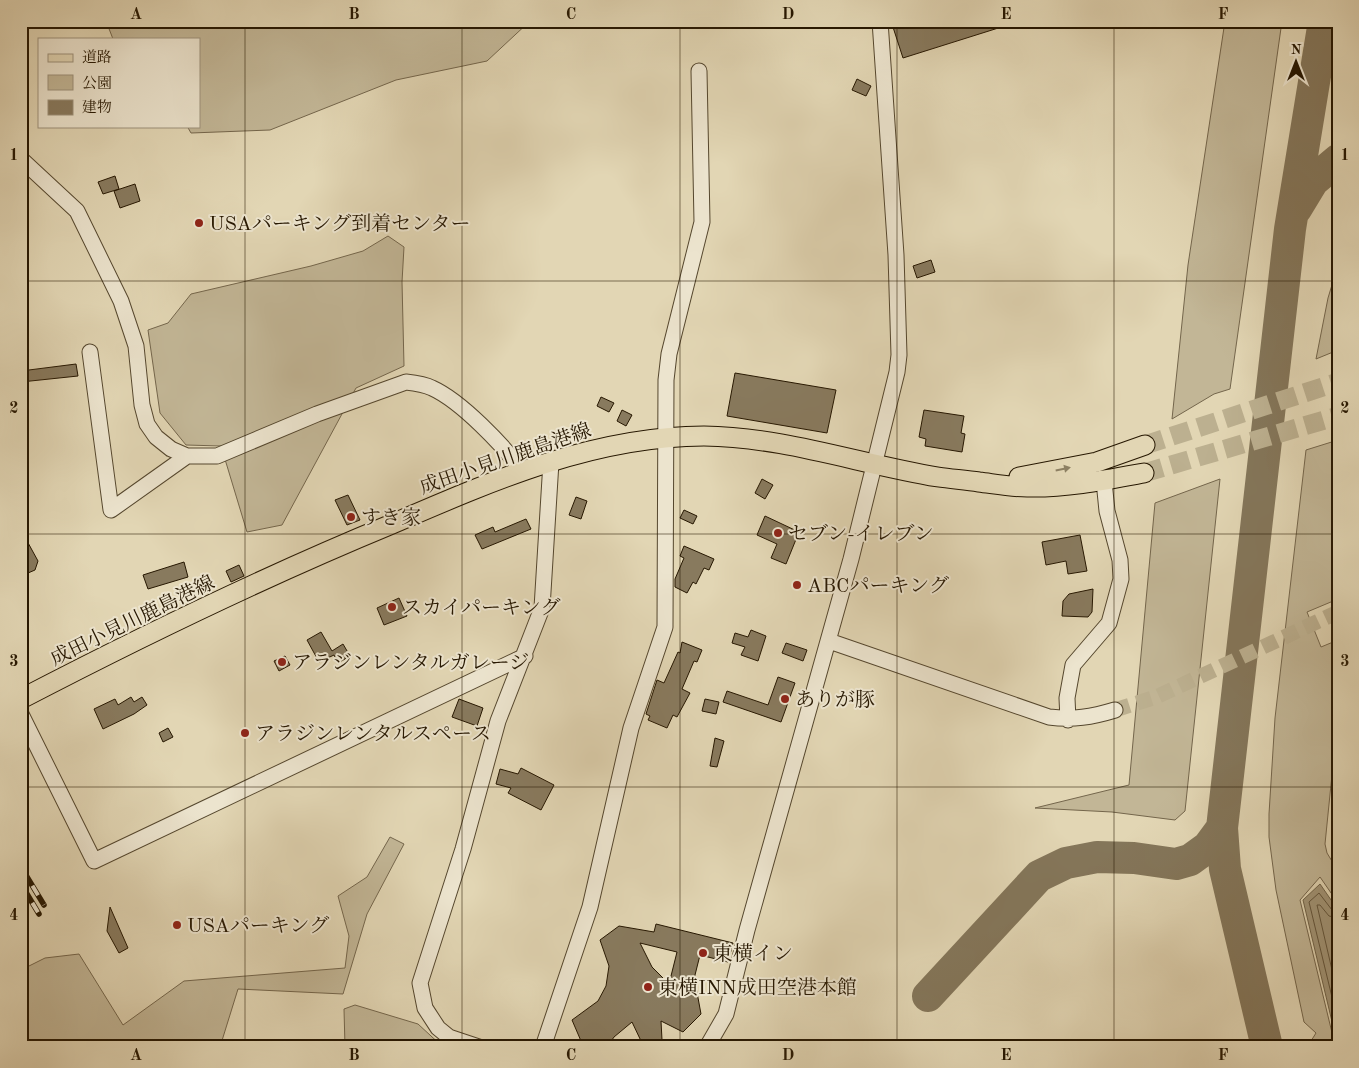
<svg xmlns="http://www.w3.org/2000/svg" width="1359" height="1068" font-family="'Old Standard TT','Noto Serif JP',serif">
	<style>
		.green { fill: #c2b696; stroke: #74664c }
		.water { fill: #a29577; stroke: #706348 }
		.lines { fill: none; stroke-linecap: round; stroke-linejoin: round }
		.shore { stroke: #64563c; stroke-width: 1 }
		.taxiway { stroke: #84765a; stroke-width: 32 }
		.building { fill: #887a5e; stroke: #261701; fill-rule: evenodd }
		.minor-tunnel { stroke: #bcb090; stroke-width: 15; stroke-dasharray: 15 8; stroke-linecap: butt }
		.major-tunnel { stroke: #bcb090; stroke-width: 19; stroke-dasharray: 19 9; stroke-linecap: butt }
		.minor-casing { stroke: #55472e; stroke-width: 17 }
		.major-casing { stroke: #261701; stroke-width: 21 }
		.minor { stroke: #ece4ce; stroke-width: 15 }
		.major { stroke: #e2d6b4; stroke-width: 19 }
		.rail-casing { stroke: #261701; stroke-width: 5.5 }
		.rail { stroke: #ece4ce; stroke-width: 4; stroke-dasharray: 11; stroke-linecap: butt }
		.oneway { fill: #8d8063 }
		.grid { fill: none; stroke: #261701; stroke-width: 1; stroke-opacity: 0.55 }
		.poi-dot { fill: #8f2418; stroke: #ece4ce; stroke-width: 2 }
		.labels { text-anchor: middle; stroke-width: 4; stroke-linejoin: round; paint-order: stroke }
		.poi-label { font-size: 20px; fill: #261701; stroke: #ece4ce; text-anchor: start }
		.street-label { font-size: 20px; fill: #261701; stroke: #ece4ce }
		.neatline { fill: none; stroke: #261701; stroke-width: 2 }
		.grid-label { font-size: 16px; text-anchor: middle; font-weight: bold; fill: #261701 }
	</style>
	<rect width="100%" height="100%" fill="#e2d6b4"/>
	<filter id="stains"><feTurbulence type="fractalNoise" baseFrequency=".004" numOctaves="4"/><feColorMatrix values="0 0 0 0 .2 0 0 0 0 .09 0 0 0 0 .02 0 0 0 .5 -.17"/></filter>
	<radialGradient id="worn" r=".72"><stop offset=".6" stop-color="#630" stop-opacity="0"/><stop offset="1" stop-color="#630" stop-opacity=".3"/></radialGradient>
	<!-- green -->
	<path class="green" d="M106,21h424l-43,40 -91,19 -126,50 -79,3 -4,-7h12v-87h-86z
		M1225,21h57l-52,368 -16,5 -42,25 16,-154z
		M388,236l16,11 -2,35 2,84 -48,22 -74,137 -35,7 -26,-86 -35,-1 -26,-32 -12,-83 20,-7 23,-29 120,-28 52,-15z
		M1338,265v85l-22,9 12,-61z
		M1338,440v159l-31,13 14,35 17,-7v75l-13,129 2,9 11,18v32l-18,-26 -20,23 34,141 -11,6h-11l-1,-6 5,-8 -12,-11 -28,-132 -7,-53v-23l6,-96 31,-268z
		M1220,479l-35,332 -10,9 -63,-8 -77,-4 94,-23 26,-282z
		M390,837l14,7 -37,70 -24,80 -105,-5 -18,58h-199v-77l24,-12 34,-4 44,71 61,-44 161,-13 4,-32 -11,-40 29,-19z
		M355,1005l63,19 25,23h-98l-1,-38z"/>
	<!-- water -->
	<path class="water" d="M1320,884l18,26v119l-4,1 -31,-130z"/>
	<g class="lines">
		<!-- shore -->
		<path class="shore" d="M1338,912l-6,-2 -13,-17 -10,9 29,120
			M1338,918l-9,-2 -9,-11h-3l21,91"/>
		<!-- taxiway -->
		<path class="taxiway" d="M1296,209l17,-28 25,-21
			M928,996l111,-120 27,-13 31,-6 37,1 42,6 14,-4 18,-13 14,-19
			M1267,1047l-42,-178 -3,-41 68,-599 34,-208"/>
	</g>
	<!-- building -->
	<path class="building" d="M891,21h120v3l-108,34z
		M857,79l14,7 -5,10 -14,-6z
		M115,176l4,13 -16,5 -5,-12z
		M135,184l5,17 -20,7 -6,-17z
		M931,260l4,12 -18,6 -4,-12z
		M76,364l2,12 -57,6v-11z
		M735,373l101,17 -9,43 -100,-17z
		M601,397l13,6 -5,9 -12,-6z
		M622,410l10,5 -6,11 -9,-5z
		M924,410l40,6 -3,17 4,1 -3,18 -37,-6 1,-7 -7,-2z
		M762,479l11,6 -8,14 -10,-6z
		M348,495l12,25 -13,5 -12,-25z
		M576,497l11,4 -6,18 -12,-4z
		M684,510l13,6 -4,8 -13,-6z
		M765,516l34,16 -13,32 -15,-6 6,-14 -20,-9z
		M526,519l5,10 -49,20 -7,-14 18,-8 2,5z
		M21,530l17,31 -3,9 -14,6z
		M1080,535l7,36 -19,3 -2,-13 -20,4 -4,-23z
		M684,546l30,13 -5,11 -5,-2 -8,16 -3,-2 -6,11 -12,-6v-8l9,-21 -4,-2z
		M184,562l4,15 -40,12 -5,-14z
		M239,565l5,11 -13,6 -5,-11z
		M1093,589l-1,23 -4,5 -26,-1 1,-15 6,-7z
		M399,598l8,18 -23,9 -7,-17z
		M751,630l15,6 -8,25 -17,-6 4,-8 -13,-4 3,-10 13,4z
		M321,632l11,19 11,-7 7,12 -12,7 -4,-8 -15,7 -12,-22z
		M682,642l20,8 -5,12 -3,-1 -12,28 8,4 -13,24 -4,-2 -6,13 -19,-8 2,-4 -4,-2 11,-34 7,3 14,-31 2,1z
		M786,643l21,7 -4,11 -21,-8z
		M285,656l5,9 -11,6 -5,-10z
		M778,677l17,6 -14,39 -58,-20 4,-11 41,14z
		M131,697l3,5 8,-5 5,8 -13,9 -31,15 -9,-20 21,-10 3,6z
		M459,699l24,9 -6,18 -25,-9z
		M705,699l14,3 -3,12 -14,-3z
		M168,728l5,9 -10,5 -4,-9z
		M715,738l9,3 -7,26 -7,-1z
		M521,768l33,17 -13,25 -33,-17 3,-5 -15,-4 4,-15 18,5z
		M110,907l18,41 -9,5 -12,-22z
		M656,924l77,19 -5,19 -28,-7 -8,32h4l5,27 -18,18 -22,-11 1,19 -20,3 -10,-21 -18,15 -7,10h-14l-12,-6 -9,-21 26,-19 8,-15 3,-20 -9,-26 19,-14 35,6zM640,943l37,9 -8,32 -17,-17z"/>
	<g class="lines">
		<!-- minor-tunnel -->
		<path class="minor-tunnel" d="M1115,710l41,-13 182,-85"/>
		<!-- major-tunnel -->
		<path class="major-tunnel" d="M1145,445l193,-63
			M1144,473l194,-57"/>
		<defs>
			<path id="minor" d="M21,159l56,52 44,90 15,45 6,59 5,19 9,13 15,12 16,7h30l100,-42 89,-32c9,1 18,2 26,6 29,13 72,58 91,84
				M90,352l21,158 76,-54
				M829,641l220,76c24,3 43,0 66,-7
				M21,714l73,147 431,-205
				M1068,720l-1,-22 6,-33 36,-42 12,-44 -1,-19 -13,-49 -3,-30
				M479,1047l-30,-10 -11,-9 -13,-20 -5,-25 43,-134 35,-128 44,-113 9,-146
				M543,1047l47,-140 41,-179 34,-101 1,-247 3,-26 33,-132 -3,-151
				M707,1047l19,-33 21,-84 104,-371 46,-187 2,-17 -3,-100 -16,-234"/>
			<path id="major" d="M1019,477l78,-15 48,-17
				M21,699c121,-63 245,-123 371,-175 100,-43 202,-88 312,-88 81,1 155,28 234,41 14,2 28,3 41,5 16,2 32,5 48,5 39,1 79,-7 117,-14"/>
		</defs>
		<!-- minor casing -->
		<use href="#minor" class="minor-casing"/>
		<!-- major casing -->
		<use href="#major" class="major-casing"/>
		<!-- minor -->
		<use href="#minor" class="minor"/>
		<!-- major -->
		<use href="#major" class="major"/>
		<defs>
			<path id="rail" d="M21,867l23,38
				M21,884l18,30"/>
		</defs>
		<!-- rail casing -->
		<use href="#rail" class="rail-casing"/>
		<!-- rail -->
		<use href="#rail" class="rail"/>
	</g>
	<!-- one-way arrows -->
	<defs><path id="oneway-solid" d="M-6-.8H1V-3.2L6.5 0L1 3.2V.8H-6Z" transform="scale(1.25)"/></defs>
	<use class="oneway" href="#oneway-solid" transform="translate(1063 469) rotate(-12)"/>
	<!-- grid -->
	<path class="grid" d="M245,21v1026M462,21v1026M680,21v1026M897,21v1026M1114,21v1026M21,281h1317M21,534h1317M21,787h1317"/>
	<!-- markers -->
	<g class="poi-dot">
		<circle cx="199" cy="223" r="5"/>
		<circle cx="351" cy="517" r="5"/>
		<circle cx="778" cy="533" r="5"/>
		<circle cx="797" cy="585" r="5"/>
		<circle cx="392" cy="607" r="5"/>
		<circle cx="282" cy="662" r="5"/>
		<circle cx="785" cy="699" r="5"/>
		<circle cx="245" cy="733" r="5"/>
		<circle cx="177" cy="925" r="5"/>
		<circle cx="703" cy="953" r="5"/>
		<circle cx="648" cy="987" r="5"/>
	</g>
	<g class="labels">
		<!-- poi labels -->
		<g class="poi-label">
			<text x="209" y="230">USAパーキング到着センター</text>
			<text x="361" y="524">すき家</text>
			<text x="788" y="540">セブン-イレブン</text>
			<text x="807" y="592">ABCパーキング</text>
			<text x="402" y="614">スカイパーキング</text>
			<text x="292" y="669">アラジンレンタルガレージ</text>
			<text x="795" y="706">ありが豚</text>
			<text x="255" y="740">アラジンレンタルスペース</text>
			<text x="187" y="932">USAパーキング</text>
			<text x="713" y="960">東横イン</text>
			<text x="658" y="994">東横INN成田空港本館</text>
		</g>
		<!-- street labels -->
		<g class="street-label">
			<text transform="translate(505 458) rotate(-19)" y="7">成田小見川鹿島港線</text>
			<text transform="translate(132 620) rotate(-26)" y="7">成田小見川鹿島港線</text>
		</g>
	</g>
	<!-- margin -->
	<rect width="1359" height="1068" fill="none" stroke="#e2d6b4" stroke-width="55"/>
	<!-- legend -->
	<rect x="38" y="38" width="162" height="90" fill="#ece4ce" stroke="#9d927c"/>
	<rect x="48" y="54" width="25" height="8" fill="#e2d6b4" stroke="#9d927c"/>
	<text x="82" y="62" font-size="15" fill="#261701">道路</text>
	<rect x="48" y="75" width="25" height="15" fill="#c2b696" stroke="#9d927c"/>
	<text x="82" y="88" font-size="15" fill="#261701">公園</text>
	<rect x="48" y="100" width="25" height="15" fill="#887a5e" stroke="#9d927c"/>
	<text x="82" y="112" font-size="15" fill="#261701">建物</text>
	<!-- north arrow -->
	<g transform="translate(1296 62)" stroke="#ece4ce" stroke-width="4" paint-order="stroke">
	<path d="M0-4L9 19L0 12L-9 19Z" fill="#261701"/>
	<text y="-8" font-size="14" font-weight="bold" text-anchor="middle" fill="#261701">N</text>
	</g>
	<rect x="28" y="28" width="1304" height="1012" class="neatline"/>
	<g class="grid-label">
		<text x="136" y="19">A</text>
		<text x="354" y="19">B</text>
		<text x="571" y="19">C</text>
		<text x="788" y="19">D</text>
		<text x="1006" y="19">E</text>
		<text x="1223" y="19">F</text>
		<text x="14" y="160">1</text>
		<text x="1345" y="160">1</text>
		<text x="14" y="413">2</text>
		<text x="1345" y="413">2</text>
		<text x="14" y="666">3</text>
		<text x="1345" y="666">3</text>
		<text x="14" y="920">4</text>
		<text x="1345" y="920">4</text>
		<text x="136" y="1060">A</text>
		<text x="354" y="1060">B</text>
		<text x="571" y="1060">C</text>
		<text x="788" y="1060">D</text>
		<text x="1006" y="1060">E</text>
		<text x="1223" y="1060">F</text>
	</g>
	<rect width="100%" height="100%" filter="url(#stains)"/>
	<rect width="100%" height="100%" fill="url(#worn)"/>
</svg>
